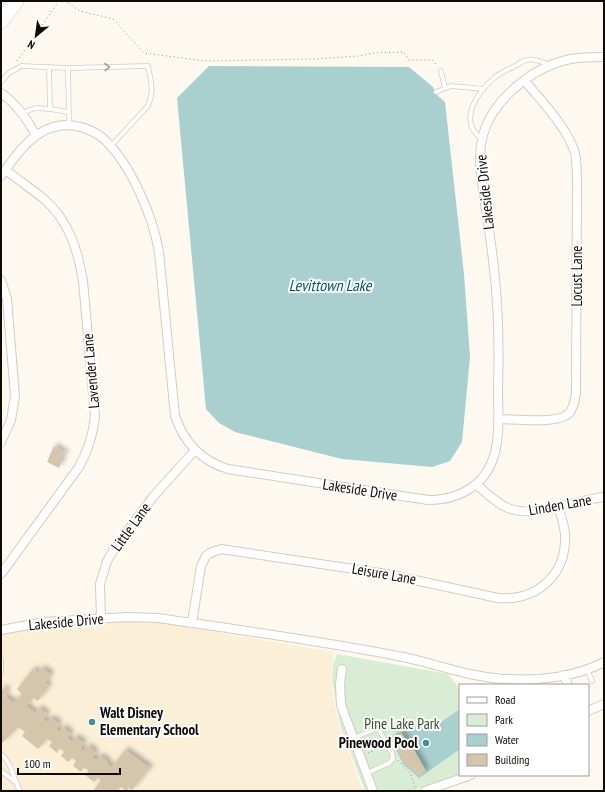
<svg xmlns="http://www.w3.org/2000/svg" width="605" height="792" font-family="'PT Sans Narrow',sans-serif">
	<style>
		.built { fill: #fbefd8 }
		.green { fill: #d9edd5 }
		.water { fill: #a9cfcf }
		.building { fill: #d5c6ab; filter: url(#shadow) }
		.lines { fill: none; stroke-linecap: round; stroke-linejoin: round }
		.lane-casing { stroke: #d5ccbd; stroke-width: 5.5 }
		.street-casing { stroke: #d5ccbd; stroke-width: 10 }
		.highway-casing { stroke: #d5ccbd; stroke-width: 16 }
		.path { stroke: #8f8b84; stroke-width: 1; stroke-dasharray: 1 3; stroke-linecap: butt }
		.lane { stroke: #fff; stroke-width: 4 }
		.street { stroke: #fff; stroke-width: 8 }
		.highway { stroke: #fff; stroke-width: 15 }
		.oneway { stroke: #9f9d9b }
		.poi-dot { fill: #478c99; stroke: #fff; stroke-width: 1.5 }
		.labels { text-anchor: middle; stroke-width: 4; stroke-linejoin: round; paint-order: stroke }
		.street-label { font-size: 15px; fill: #0e0b06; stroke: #fff }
		.poi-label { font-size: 15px; font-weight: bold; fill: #0e0b06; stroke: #fff; text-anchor: start }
		.park-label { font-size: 15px; fill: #304f2a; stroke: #fff }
		.water-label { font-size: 16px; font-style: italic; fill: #025758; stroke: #fff }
	</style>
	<defs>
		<filter id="shadow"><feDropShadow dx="3.5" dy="-3.5" stdDeviation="2" flood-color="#0004"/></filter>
	</defs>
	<rect width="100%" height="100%" fill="#fef9f0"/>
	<!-- built -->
	<path class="built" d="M122,621l35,1 177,30 -3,30 8,43 24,66h-362v-156l36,-8z"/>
	<!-- green -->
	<path class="green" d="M337,654l111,20 12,15v85l-48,17h-47l-25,-66 -8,-44 1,-16z"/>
	<!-- water -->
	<path class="water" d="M209,66l200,1 24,20 5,9 7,6 19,172 6,83 -8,85 -12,19 -18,6 -90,-8 -107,-27 -16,-9 -13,-14 -29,-311z
		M460,709v40l-41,29 -16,-14 -13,-27 34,-15 7,7z"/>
	<!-- building -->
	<path class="building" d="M54,446l12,8 -2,3 -4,-2 -1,2 4,2 -4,9 -12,-6z
		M42,668l9,7 -6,8 4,3 -11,15 -5,-3 -7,8 9,7 4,-5 8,6 -4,5 4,3 4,-4 8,6 -3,5 4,3 3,-5 8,7 -4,4 5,4 3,-5 9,6 -4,5 4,3 4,-5 8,7 -4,4 4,3 4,-4 8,6 -1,2 5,3 13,-17 25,18 -18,22 -3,-2 -3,3 -5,-4 -4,4h-24l8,-11 -3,-2 -4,4 -9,-7 4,-4 -5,-4 -3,5 -8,-6 3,-5 -4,-3 -4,4 -7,-6 3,-4 -4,-4 -3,5 -8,-7 3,-4 -5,-3 -9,10 -16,-13 3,-4 -7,-5 -16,16 -1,-1v-54l6,2 -3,6 10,7 8,-9 -5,-5 16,-20 5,4z
		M401,733l13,17 12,21 -7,5 -15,-13 -12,-25z"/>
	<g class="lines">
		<defs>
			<path id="lane" d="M49,67l1,42
				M68,68l80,-2c3,16 7,26 -1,41l-37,40
				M441,71l4,17
				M1,82l8,-9 12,-7 47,2 1,57
				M436,92l15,-6 33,3
				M22,113l13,-5 15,1 18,3
				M482,139c-25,-18 -5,-46 12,-61 5,-5 13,-8 19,-11 4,-2 9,-6 14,-7 8,-2 15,2 23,5
				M1,660v12
				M587,669l5,12
				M354,738l24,-10 14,25 1,6 -4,4 -22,10
				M1,754c11,9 12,24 19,37
				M1,771l13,10"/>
			<path id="street" d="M1,93c16,11 25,25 35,42
				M1,176c11,-15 24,-35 41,-44 7,-5 15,-6 23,-7 15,0 31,6 41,16 26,26 47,76 53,111l16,164c9,26 26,45 53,53l200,31c34,0 61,-17 68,-52 4,-18 2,-38 2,-57 1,-37 1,-75 -3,-112 -2,-25 -6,-50 -10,-75 -3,-22 -8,-47 -2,-69 10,-36 51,-69 88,-76 11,-2 22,-2 33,-2
				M1,280l6,19 8,97 -4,24 -10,22
				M498,419c15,0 56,5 69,-4 6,-4 8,-15 9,-22l1,-209c0,-10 0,-21 -2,-31 -8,-26 -33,-51 -50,-72
				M476,484c10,9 20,19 32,24 27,11 67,-8 96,-11
				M1,574l78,-107c9,-16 14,-32 16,-51l-12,-135c-5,-30 -14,-60 -38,-81 -13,-11 -27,-20 -39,-30
				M101,619l-1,-35 7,-23 6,-10 39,-53 43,-48
				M192,623l9,-57 5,-10 4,-3 11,-4 166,25 111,24c40,3 69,-24 67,-64 -1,-10 -4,-19 -7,-28
				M1,630l43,-8 83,-5 31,1c82,12 164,23 245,39 34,7 69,21 104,22 32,2 69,-2 97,-17
				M342,669l-2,15 1,21 32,86
				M564,675l4,10
				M588,711l16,-7
				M425,791l46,-16"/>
			<path id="highway" d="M1,21l15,-20"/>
		</defs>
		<!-- lane casing -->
		<use href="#lane" class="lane-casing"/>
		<!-- street casing -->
		<use href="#street" class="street-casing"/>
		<!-- highway casing -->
		<use href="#highway" class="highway-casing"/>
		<!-- path -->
		<path class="path" d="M65,1l15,10 33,8 31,34 61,8 110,-2 43,-3 16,-3 30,-1 5,8h24l4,6
			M17,61l42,-60
			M383,719l2,8
			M368,753l14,-7
			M398,760l13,14 4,14"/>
		<!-- lane -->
		<use href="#lane" class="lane"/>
		<!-- street -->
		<use href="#street" class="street"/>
		<!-- highway -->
		<use href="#highway" class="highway"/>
	</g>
	<!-- one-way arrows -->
	<defs><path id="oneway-chevron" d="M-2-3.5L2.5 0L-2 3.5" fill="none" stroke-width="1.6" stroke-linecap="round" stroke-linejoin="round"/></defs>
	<use class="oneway" href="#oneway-chevron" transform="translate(107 67) rotate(-1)"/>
	<!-- markers -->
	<g class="poi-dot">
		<circle cx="92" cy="722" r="4"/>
		<circle cx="426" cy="743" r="4"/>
	</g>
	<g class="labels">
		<!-- street labels -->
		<g class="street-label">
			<text transform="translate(485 192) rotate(-96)" y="5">Lakeside Drive</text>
			<text transform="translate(577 276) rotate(-90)" y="5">Locust Lane</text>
			<text transform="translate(91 371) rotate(-95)" y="5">Lavender Lane</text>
			<text transform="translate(360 490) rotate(9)" y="5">Lakeside Drive</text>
			<text transform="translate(560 505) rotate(-10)" y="5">Linden Lane</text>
			<text transform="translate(131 527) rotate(-54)" y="5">Little Lane</text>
			<text transform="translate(384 574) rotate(10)" y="5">Leisure Lane</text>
			<text transform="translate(66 622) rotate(-5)" y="5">Lakeside Drive</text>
		</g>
		<!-- poi labels -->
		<g class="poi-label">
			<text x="100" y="718">Walt Disney<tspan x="100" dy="17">Elementary School</tspan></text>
			<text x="418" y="748" text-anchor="end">Pinewood Pool</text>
		</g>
		<!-- park labels -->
		<g class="park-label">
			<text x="402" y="729">Pine Lake Park</text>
		</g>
		<!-- water labels -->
		<g class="water-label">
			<text x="330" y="291">Levittown Lake</text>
		</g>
	</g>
	<!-- border -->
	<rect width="605" height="792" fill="none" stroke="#0e0b06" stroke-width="4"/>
	<!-- legend -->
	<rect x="459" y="684" width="130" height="92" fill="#ffffff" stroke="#9f9d9b"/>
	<rect x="467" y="697" width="20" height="6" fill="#ffffff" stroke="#9f9d9b"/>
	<text x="495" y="704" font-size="12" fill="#0e0b06">Road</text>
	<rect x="467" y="714" width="20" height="12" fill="#d9edd5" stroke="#9f9d9b"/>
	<text x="495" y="724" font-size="12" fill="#0e0b06">Park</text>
	<rect x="467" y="734" width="20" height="12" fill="#a9cfcf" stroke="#9f9d9b"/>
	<text x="495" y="744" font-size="12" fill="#0e0b06">Water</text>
	<rect x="467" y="754" width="20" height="12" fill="#d5c6ab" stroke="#9f9d9b"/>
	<text x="495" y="764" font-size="12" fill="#0e0b06">Building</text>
	<!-- north arrow -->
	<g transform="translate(36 36) rotate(209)" stroke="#ffffff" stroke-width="3" paint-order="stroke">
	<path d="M0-3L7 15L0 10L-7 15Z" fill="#0e0b06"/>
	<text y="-6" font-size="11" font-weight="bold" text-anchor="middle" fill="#0e0b06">N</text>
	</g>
	<!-- scale -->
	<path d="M18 768v6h102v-6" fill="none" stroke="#0e0b06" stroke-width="2"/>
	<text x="24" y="768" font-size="12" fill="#0e0b06" stroke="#ffffff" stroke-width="3" paint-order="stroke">100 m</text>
</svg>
